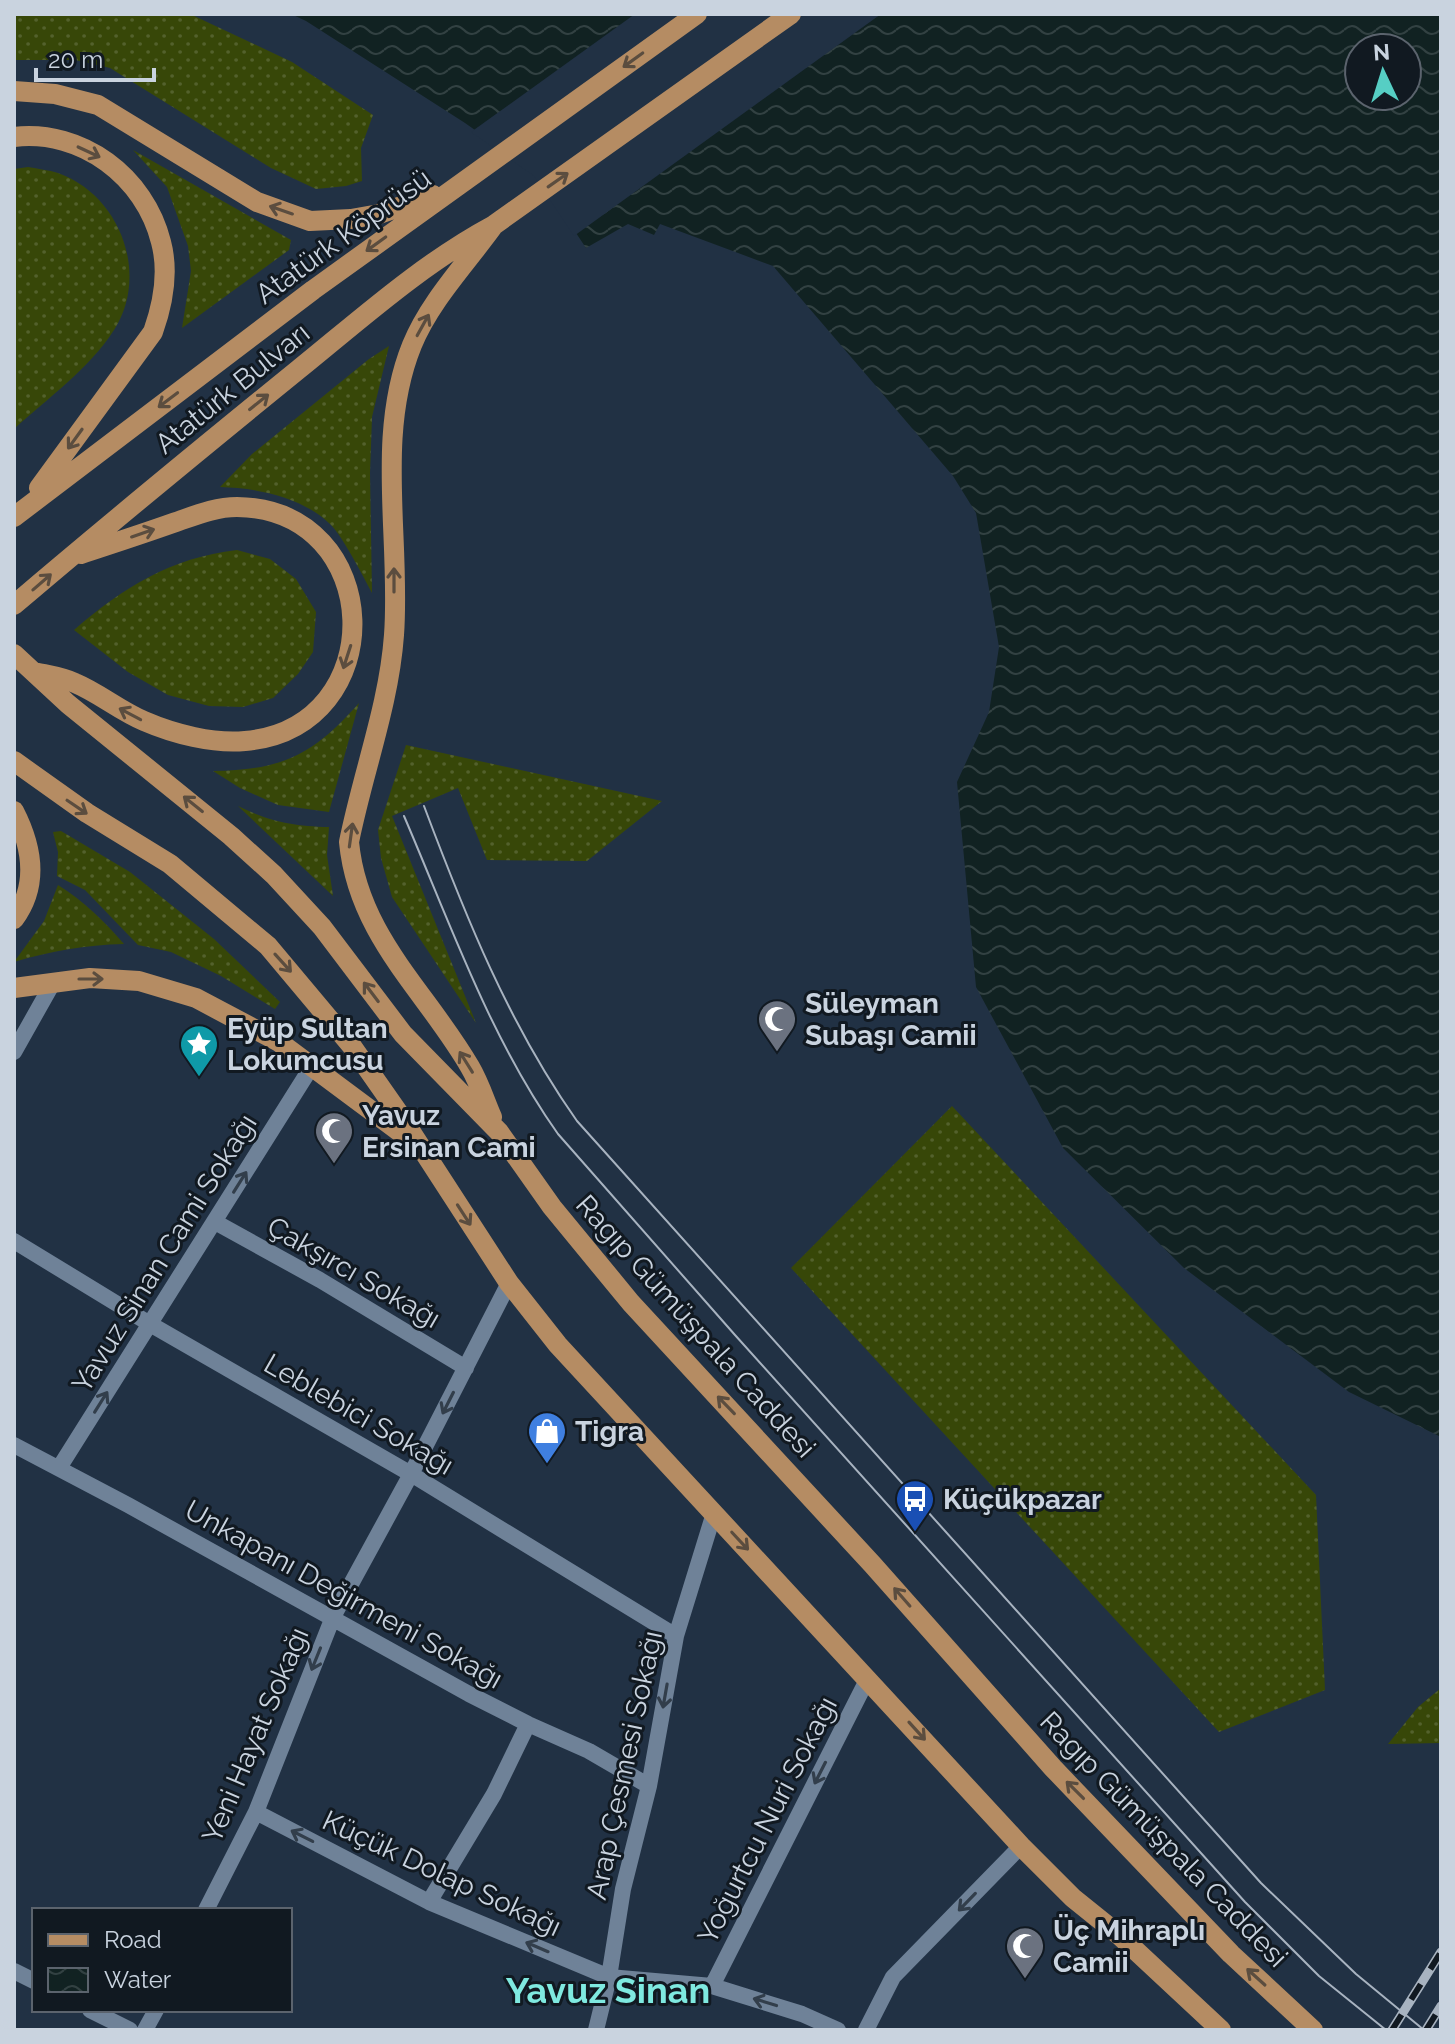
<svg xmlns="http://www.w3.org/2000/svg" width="1455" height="2044" font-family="Raleway,sans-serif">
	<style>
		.grass { fill: url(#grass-dots) }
		.water { fill: url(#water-waves); fill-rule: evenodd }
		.pier { fill: #213144 }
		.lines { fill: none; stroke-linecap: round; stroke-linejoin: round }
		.street { stroke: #6f8298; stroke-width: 16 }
		.primary { stroke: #b58c63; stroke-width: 20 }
		.tram { stroke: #a8b3c0; stroke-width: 2 }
		.rail-casing { stroke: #a8b3c0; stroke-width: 9 }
		.rail { stroke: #111921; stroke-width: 6; stroke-dasharray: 18; stroke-linecap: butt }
		.oneway { stroke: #5b4d3f }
		.oneway2 { stroke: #323e4b }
		.labels { text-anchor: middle; stroke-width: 6; stroke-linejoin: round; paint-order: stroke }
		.street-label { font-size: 28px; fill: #c9d3df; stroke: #111921 }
		.poi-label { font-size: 28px; font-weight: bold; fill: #c9d3df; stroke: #111921; text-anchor: start }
		.district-label { font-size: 36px; font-weight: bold; fill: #7fe9e0; stroke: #111921 }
	</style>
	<defs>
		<pattern id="grass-dots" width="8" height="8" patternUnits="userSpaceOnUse" patternTransform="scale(2)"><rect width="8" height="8" fill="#374708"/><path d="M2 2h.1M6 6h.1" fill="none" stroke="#53612c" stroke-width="1.8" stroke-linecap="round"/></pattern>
		<pattern id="water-waves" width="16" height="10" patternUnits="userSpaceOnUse" patternTransform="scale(2)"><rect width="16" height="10" fill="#122"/><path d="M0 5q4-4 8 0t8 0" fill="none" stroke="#324142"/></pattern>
	</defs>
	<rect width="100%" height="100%" fill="#213144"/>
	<!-- grass -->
	<path class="grass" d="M14,14h176l102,48 81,53 -12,33 1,33 -16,5 -30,3 -45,-21 -161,-100 -35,-8h-61z
		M133,150l158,90 -2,10 -107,78 9,-57 -3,-25 -21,-59z
		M28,167c10,2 21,3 30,6 62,22 92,101 56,157 -25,39 -66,68 -100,99v-260z
		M389,346l-17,71 -2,56 2,120c-9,-17 -30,-58 -42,-69 -28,-27 -73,-36 -110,-37l32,-33 117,-95z
		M237,550l33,9 26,20 20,33 -3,40 -15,22 -25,24 -30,9 -34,-1 -41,-11 -40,-23 -54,-42c50,-43 96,-72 163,-80z
		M359,703l-30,109 -51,-7 -38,-17 -27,-17c70,-1 100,-16 146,-68z
		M406,745l256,56 -75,60 -100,-1 -29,-72 -66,28 84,207 -84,-126 -11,-39 -3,-28z
		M238,806c33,16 54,20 91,21l-2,28 6,41z
		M61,831l69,41 84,67 66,63 -5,7 -54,-33 -50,-24 -33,-7 -53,-55 -28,-14 1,-24 -5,-20z
		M58,885c26,16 46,36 66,59 -39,1 -73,7 -110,18l30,-41z
		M952,1106l364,389 9,195 -106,42 -428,-464z
		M1441,1688v55l-53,1 30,-37z"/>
	<!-- water -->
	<path class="water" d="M291,14h1150v1423l-92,-45 -165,-124 -121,-120 -87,-161 -19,-205 32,-70 10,-65 -23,-134 -23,-37 -180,-210 -113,-42 -6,11 -26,-11 -42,24 -50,-75 -71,-50 -159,-102zM1359,48h48v48h-48z"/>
	<!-- pier -->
	<path class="pier" d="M635,14h246l-307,222 -40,-60 -63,-44z"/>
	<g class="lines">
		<!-- street -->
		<path class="street" d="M14,1052l40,-71
			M215,1222l105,58 146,88
			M14,1241l136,83 261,150 265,162
			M14,1445l114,60 341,189 59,30 61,27 60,35
			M59,1468l253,-402
			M256,1812l173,90 180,75 103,9 90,28 36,16
			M429,1902l65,-108 34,-70
			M206,1910l50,-98 77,-195 78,-143 98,-191
			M14,1971l20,10
			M712,1986l156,-308
			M90,2010l40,20
			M145,2030l11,-20
			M596,2030l13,-53 14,-88 26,-103 27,-150 38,-123
			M866,2030l27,-53 128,-131"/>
		<!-- primary -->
		<path class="primary" d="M14,91l41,3 43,11 159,97 53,19 41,-2 28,-5 54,-19
			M14,137c68,-8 131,40 147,105 8,30 2,62 -8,90l-114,156
			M14,517l299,-227 384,-276
			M14,605c94,-80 189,-158 285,-236 63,-51 124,-106 195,-144l297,-211
			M14,654l54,50 163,132 43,39 48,52 81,107 96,98 53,75 79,96 241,261 181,204 178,186 82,76
			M34,672c13,3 29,5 41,11 24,10 45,28 69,38 30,13 69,23 101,20 148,-13 141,-232 -8,-234 -23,0 -43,9 -64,16 -31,11 -62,21 -92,31
			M14,761l73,52 83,51 98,82 83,99 49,70 109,168 49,62 463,501 52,52 46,37 102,95
			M14,811c18,35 25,74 0,108
			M14,988l76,-10 49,3 57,17 83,44 129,96
			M492,1117c-7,-16 -13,-35 -22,-50 -44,-76 -112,-131 -121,-225 14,-70 40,-137 45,-207 7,-95 -19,-199 18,-290 18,-44 54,-81 82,-120"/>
		<!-- tram -->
		<path class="tram" d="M424,806c41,109 85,219 153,315l684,762 95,91 68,56
			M404,816c46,107 86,222 154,318l177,201 510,567 74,74 67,54"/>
		<defs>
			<path id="rail" d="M1392,2030l49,-78
				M1426,2030l15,-24"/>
		</defs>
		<!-- rail casing -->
		<use href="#rail" class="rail-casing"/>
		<!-- rail -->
		<use href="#rail" class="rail"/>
	</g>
	<!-- one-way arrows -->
	<defs><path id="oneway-shaft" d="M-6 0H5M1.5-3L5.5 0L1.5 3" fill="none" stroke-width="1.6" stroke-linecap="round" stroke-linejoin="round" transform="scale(2)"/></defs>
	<g class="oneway">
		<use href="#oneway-shaft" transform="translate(633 60) rotate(144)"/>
		<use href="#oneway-shaft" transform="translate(89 152) rotate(25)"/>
		<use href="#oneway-shaft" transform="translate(558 180) rotate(-35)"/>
		<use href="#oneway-shaft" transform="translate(281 210) rotate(-161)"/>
		<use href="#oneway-shaft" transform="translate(376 244) rotate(144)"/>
		<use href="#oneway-shaft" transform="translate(423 325) rotate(-61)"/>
		<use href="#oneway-shaft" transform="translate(168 400) rotate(143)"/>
		<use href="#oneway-shaft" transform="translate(259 402) rotate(-39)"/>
		<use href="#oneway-shaft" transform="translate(75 439) rotate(126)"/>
		<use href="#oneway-shaft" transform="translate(143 533) rotate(-19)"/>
		<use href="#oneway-shaft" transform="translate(394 580) rotate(-90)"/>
		<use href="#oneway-shaft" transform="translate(42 582) rotate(-41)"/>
		<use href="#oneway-shaft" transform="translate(347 657) rotate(108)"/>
		<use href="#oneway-shaft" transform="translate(130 714) rotate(-152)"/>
		<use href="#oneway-shaft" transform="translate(193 804) rotate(-141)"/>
		<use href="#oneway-shaft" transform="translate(77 807) rotate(34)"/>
		<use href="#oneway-shaft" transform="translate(351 835) rotate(-82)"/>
		<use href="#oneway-shaft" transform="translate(283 963) rotate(48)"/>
		<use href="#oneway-shaft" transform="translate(91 979)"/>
		<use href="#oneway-shaft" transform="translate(371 992) rotate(-127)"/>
		<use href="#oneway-shaft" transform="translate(466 1062) rotate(-122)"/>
		<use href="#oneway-shaft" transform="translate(464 1215) rotate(57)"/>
		<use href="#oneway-shaft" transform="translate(726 1405) rotate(-134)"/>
		<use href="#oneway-shaft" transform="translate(740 1541) rotate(47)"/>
		<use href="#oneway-shaft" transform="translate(902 1597) rotate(-131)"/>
		<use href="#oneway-shaft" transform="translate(917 1731) rotate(48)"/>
		<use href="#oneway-shaft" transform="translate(1075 1790) rotate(-135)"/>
		<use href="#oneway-shaft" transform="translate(1256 1977) rotate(-138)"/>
	</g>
	<g class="oneway2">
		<use href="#oneway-shaft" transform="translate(240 1182) rotate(-58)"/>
		<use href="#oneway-shaft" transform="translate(101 1402) rotate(-58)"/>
		<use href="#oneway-shaft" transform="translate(448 1403) rotate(117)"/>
		<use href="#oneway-shaft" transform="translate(316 1659) rotate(112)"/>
		<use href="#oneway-shaft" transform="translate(665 1696) rotate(100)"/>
		<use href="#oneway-shaft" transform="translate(820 1773) rotate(117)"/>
		<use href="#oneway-shaft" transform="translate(302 1836) rotate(-153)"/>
		<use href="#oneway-shaft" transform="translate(967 1902) rotate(134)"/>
		<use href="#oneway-shaft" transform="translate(537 1947) rotate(-157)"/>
		<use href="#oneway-shaft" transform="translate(765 2002) rotate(-163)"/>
	</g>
	<!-- icons -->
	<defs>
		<symbol id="mosque-pin" viewBox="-11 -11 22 30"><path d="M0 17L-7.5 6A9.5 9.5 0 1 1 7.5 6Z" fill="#6b7280" stroke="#111921"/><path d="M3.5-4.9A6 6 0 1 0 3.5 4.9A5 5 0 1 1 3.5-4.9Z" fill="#fff"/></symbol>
		<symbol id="sight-pin" viewBox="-11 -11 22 30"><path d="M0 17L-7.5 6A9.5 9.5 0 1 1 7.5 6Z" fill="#0f9aa8" stroke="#111921"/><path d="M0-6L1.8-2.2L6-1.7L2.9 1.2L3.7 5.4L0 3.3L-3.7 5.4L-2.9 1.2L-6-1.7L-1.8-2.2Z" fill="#fff"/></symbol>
		<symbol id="shop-pin" viewBox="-11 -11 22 30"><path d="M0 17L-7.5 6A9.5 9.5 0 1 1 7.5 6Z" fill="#3f7fe0" stroke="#111921"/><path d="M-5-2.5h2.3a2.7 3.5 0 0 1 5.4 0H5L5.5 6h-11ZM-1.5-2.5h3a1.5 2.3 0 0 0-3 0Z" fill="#fff"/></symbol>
		<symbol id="bus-pin" viewBox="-11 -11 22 30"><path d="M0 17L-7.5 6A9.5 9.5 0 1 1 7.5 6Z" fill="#1a4fb4" stroke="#111921"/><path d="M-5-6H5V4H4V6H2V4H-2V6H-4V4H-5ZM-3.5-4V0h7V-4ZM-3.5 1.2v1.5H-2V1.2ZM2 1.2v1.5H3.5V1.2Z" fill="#fff"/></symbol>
	</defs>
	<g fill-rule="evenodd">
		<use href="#mosque-pin" x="755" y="997" width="44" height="60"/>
		<use href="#sight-pin" x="177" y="1022" width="44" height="60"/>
		<use href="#mosque-pin" x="312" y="1109" width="44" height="60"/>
		<use href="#shop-pin" x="525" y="1409" width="44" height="60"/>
		<use href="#bus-pin" x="893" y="1477" width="44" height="60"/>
		<use href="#mosque-pin" x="1003" y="1924" width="44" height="60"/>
	</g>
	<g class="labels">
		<!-- street labels -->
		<g class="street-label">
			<text transform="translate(343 236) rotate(-36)" y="10">Atatürk Köprüsü</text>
			<text transform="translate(232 388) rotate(-39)" y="10">Atatürk Bulvarı</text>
			<text transform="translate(164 1253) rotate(-58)" y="10">Yavuz Sinan Cami Sokağı</text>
			<text transform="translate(354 1272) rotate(30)" y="10">Çakşırcı Sokağı</text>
			<text transform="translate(696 1326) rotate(48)" y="10">Ragıp Gümüşpala Caddesi</text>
			<text transform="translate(359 1414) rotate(30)" y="10">Leblebici Sokağı</text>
			<text transform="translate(344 1594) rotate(29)" y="10">Unkapanı Değirmeni Sokağı</text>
			<text transform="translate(255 1735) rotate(-67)" y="10">Yeni Hayat Sokağı</text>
			<text transform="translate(624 1765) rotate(-78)" y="10">Arap Çesmesi Sokağı</text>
			<text transform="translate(767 1820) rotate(-63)" y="10">Yoğurtcu Nuri Sokağı</text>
			<text transform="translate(1164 1839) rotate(46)" y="10">Ragıp Gümüşpala Caddesi</text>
			<text transform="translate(442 1873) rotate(25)" y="10">Küçük Dolap Sokağı</text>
		</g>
		<!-- poi labels -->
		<g class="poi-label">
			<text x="805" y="1013">Süleyman<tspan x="805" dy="32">Subaşı Camii</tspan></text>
			<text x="227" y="1038">Eyüp Sultan<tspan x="227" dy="32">Lokumcusu</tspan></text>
			<text x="362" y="1125">Yavuz<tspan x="362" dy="32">Ersinan Cami</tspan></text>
			<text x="575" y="1441">Tigra</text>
			<text x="943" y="1509">Küçükpazar</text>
			<text x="1053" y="1940">Üç Mihraplı<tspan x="1053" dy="32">Camii</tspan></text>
		</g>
		<!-- district labels -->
		<g class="district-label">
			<text x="608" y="2003">Yavuz Sinan</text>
		</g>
	</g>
	<!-- border -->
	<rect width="1455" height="2044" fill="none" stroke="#c9d3df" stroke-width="32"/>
	<!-- legend -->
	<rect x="32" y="1908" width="260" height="104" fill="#111921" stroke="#5b636d" stroke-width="2"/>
	<rect x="48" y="1934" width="40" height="12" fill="#b58c63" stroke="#5b636d" stroke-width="2"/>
	<text x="104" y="1948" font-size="24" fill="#c9d3df">Road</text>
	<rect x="48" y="1968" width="40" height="24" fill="url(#water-waves)" stroke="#5b636d" stroke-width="2"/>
	<text x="104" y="1988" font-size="24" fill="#c9d3df">Water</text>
	<!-- north arrow -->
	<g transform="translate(1383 72) rotate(356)"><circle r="38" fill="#111921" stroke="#5b636d" stroke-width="2"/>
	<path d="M0-6L14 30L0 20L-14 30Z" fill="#56cec4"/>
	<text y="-12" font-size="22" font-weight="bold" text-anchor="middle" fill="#c9d3df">N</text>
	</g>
	<!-- scale -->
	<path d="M36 68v12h118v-12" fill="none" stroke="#c9d3df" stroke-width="4"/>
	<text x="48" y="68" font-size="24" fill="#c9d3df" stroke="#111921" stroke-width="6" paint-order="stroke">20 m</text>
</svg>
